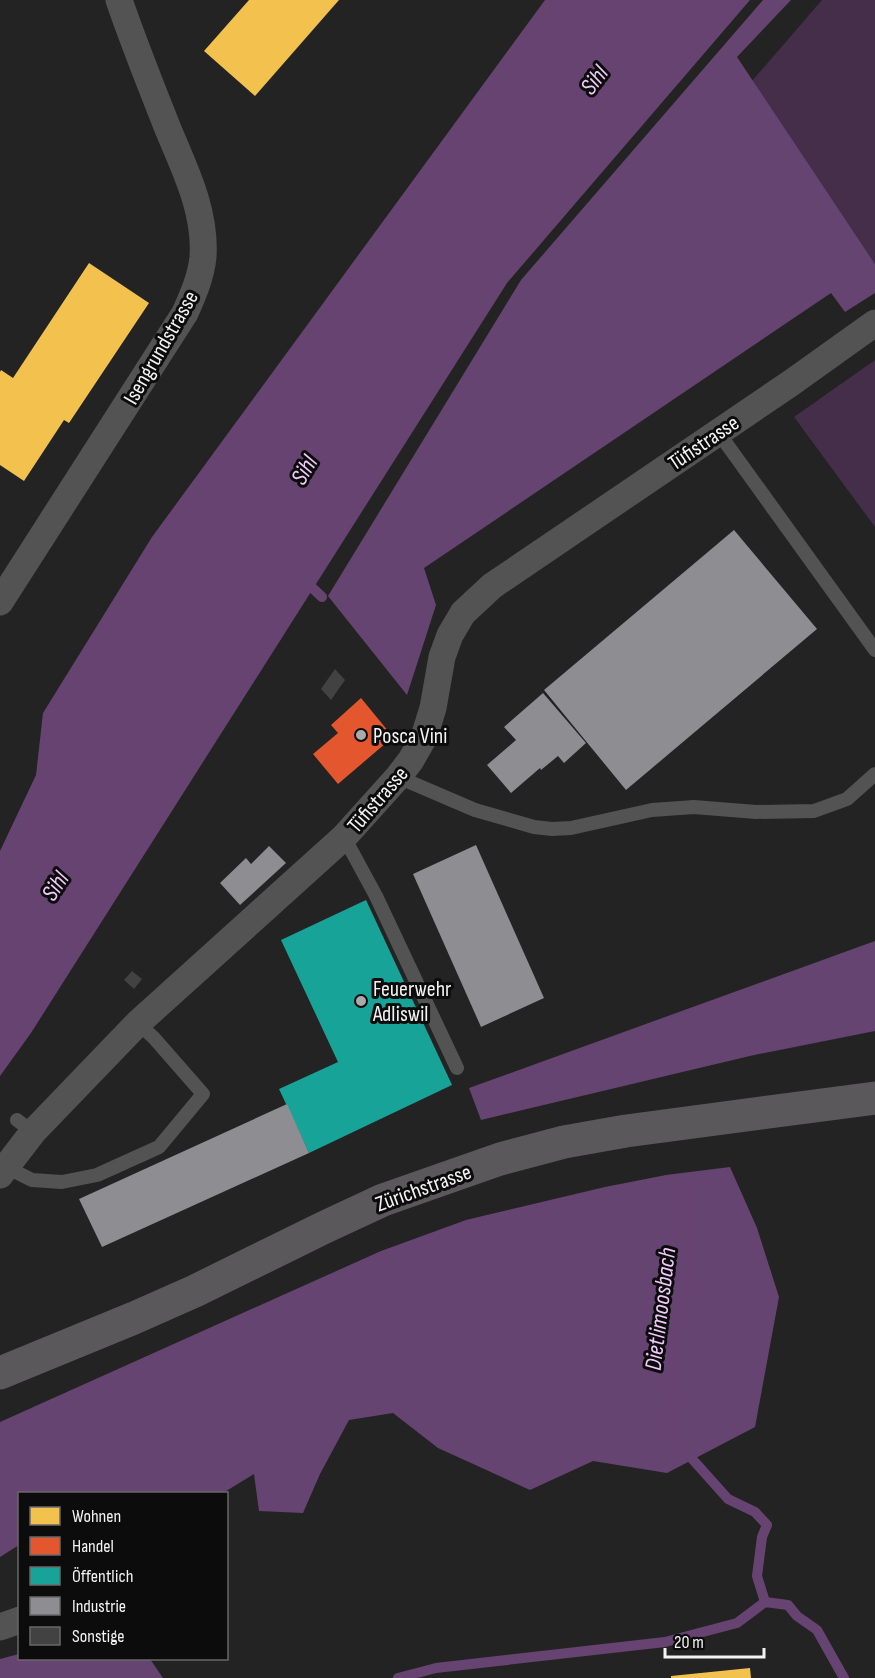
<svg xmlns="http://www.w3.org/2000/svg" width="875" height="1678" font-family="'Sofia Sans Condensed',sans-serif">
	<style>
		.green { fill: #442e4a }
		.forest { fill: #664471 }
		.water { fill: #674371 }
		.homes { fill: #f2c14e }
		.shops { fill: #e4572e }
		.public { fill: #17a398 }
		.industry { fill: #8d8d92 }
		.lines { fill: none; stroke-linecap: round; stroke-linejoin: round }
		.stream { stroke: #674371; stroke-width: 10 }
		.building { fill: #424242 }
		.lane { stroke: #535353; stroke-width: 14 }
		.street { stroke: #535353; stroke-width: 27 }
		.secondary { stroke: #5b585c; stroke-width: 33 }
		.poi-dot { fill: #abaaab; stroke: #0c0c0d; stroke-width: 2 }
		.labels { text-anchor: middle; stroke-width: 6; stroke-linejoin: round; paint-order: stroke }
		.street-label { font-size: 22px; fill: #f4f3f4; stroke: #0c0c0d }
		.poi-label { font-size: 22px; fill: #f4f3f4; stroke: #0c0c0d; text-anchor: start }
		.water-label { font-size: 24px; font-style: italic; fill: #f0cbfa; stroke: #0c0c0d }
	</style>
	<rect width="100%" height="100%" fill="#232323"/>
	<!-- green -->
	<path class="green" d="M822,0h53v264l-123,-183z
		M875,360v167l-81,-110z"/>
	<!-- forest -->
	<path class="forest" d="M763,0h28l-54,57 138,207v29l-30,19 -14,-19 -407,275 12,37 -29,90 -79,-99 193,-316z
		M875,941v90l-121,24 -273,65 -12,-32z
		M730,1167l27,61 22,69 -24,130 -88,46 -74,-12 -63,29 -92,-42 -45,-35 -44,7 -29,54 -17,39 -44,-2 -5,-37 -31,19 -203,1 -1,51 -19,12v-135l381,-171 85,-31 139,-33 61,-12z
		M19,1654l1,4 130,1 13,19h-163v-19z"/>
	<!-- water -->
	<path class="water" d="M545,0h205l-243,283 -476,750 -31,43v-225l36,-76 7,-62 109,-176z"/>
	<!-- homes -->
	<path class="homes" d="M249,0h90l-84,96 -51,-45z
		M89,263l60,40 -80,120 -5,-3 -40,61 -24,-16v-93l1,-2 12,8z
		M750,1668l1,10h-80v-2z"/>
	<!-- shops -->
	<path class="shops" d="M361,698l32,39 -55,47 -25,-30 25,-21 -7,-8z"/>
	<!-- public -->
	<path class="public" d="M366,900l86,185 -143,68 -30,-64 59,-27 -57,-122z"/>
	<!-- industry -->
	<path class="industry" d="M734,530l83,99 -191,161 -82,-100z
		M543,693l43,50 -22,20 -6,-7 -17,14 -1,-2 -29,25 -24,-28 29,-25 -12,-13z
		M476,845l68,153 -63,29 -68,-153z
		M269,846l17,17 -46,42 -20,-22 26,-25 5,6z
		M287,1104l22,49 -207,94 -23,-48z"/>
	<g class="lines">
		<!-- stream -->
		<path class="stream" d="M305,581l17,16
			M693,1185l-5,92 -13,52 -4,71 6,42 51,57 27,13 12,13 -5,12 -5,39 8,26 23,3 9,11 20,14 27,48
			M398,1678l38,-10 229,-26 72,-19 28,-21"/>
	</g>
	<!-- building -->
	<path class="building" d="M335,669l10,11 -14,20 -10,-11z
		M132,971l10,8 -8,10 -10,-9z"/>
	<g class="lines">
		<!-- lane -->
		<path class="lane" d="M718,432l157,218
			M398,777l77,33 59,17 18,2 19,-1 81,-18 42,-3 62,5 58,-1 33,-12 28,-25
			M344,837l32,59 81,172
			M17,1120l16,12
			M6,1167l26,13 30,2 35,-7 62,-28 44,-53 -49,-56 -16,-15"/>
		<!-- street -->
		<path class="street" d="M0,602l185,-289c8,-18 16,-36 18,-56 3,-46 -18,-87 -35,-128 -17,-43 -34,-85 -49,-129
			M0,1175l33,-43 105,-109 206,-186 54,-60 13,-17 13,-23 9,-29 9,-51 8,-22 13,-22 29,-27 299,-203 84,-60
			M0,1627l20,-7"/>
		<!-- secondary -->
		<path class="secondary" d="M0,1373l134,-55 61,-27 130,-64 58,-27 117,-41 64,-17 62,-11 249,-33"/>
	</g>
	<!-- markers -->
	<g class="poi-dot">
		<circle cx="361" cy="735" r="6"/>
		<circle cx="361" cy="1001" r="6"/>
	</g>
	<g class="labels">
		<!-- street labels -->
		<g class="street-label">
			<text transform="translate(160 347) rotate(-60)" y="8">Isengrundstrasse</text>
			<text transform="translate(703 442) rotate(-34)" y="8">Tüfistrasse</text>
			<text transform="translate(377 799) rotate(-49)" y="8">Tüfistrasse</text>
			<text transform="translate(423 1187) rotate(-20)" y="8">Zürichstrasse</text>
		</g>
		<!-- poi labels -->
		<g class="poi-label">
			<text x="373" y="743">Posca Vini</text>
			<text x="373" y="996">Feuerwehr<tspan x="373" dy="25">Adliswil</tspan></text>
		</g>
		<!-- water labels -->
		<g class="water-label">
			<text transform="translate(594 80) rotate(-53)" y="8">Sihl</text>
			<text transform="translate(304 470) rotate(-59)" y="8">Sihl</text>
			<text transform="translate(55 886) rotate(-57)" y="8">Sihl</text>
			<text transform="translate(660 1309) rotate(-83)" y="8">Dietlimoosbach</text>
		</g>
	</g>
	<!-- legend -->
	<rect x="18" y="1492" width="210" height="168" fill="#0c0c0d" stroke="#696869" stroke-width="1.5"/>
	<rect x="30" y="1507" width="30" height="18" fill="#f2c14e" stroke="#696869" stroke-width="1.5"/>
	<text x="72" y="1522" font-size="18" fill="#f4f3f4">Wohnen</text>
	<rect x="30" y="1537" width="30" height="18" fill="#e4572e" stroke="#696869" stroke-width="1.5"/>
	<text x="72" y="1552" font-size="18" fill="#f4f3f4">Handel</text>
	<rect x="30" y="1567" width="30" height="18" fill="#17a398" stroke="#696869" stroke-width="1.5"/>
	<text x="72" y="1582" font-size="18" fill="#f4f3f4">Öffentlich</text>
	<rect x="30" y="1597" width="30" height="18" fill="#8d8d92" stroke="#696869" stroke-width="1.5"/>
	<text x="72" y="1612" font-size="18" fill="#f4f3f4">Industrie</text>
	<rect x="30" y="1627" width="30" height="18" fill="#424242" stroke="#696869" stroke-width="1.5"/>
	<text x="72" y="1642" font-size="18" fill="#f4f3f4">Sonstige</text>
	<!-- scale -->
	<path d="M665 1648v9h99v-9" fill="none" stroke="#f4f3f4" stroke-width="3"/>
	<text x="674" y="1648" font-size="18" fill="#f4f3f4" stroke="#0c0c0d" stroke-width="4.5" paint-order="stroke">20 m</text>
</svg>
